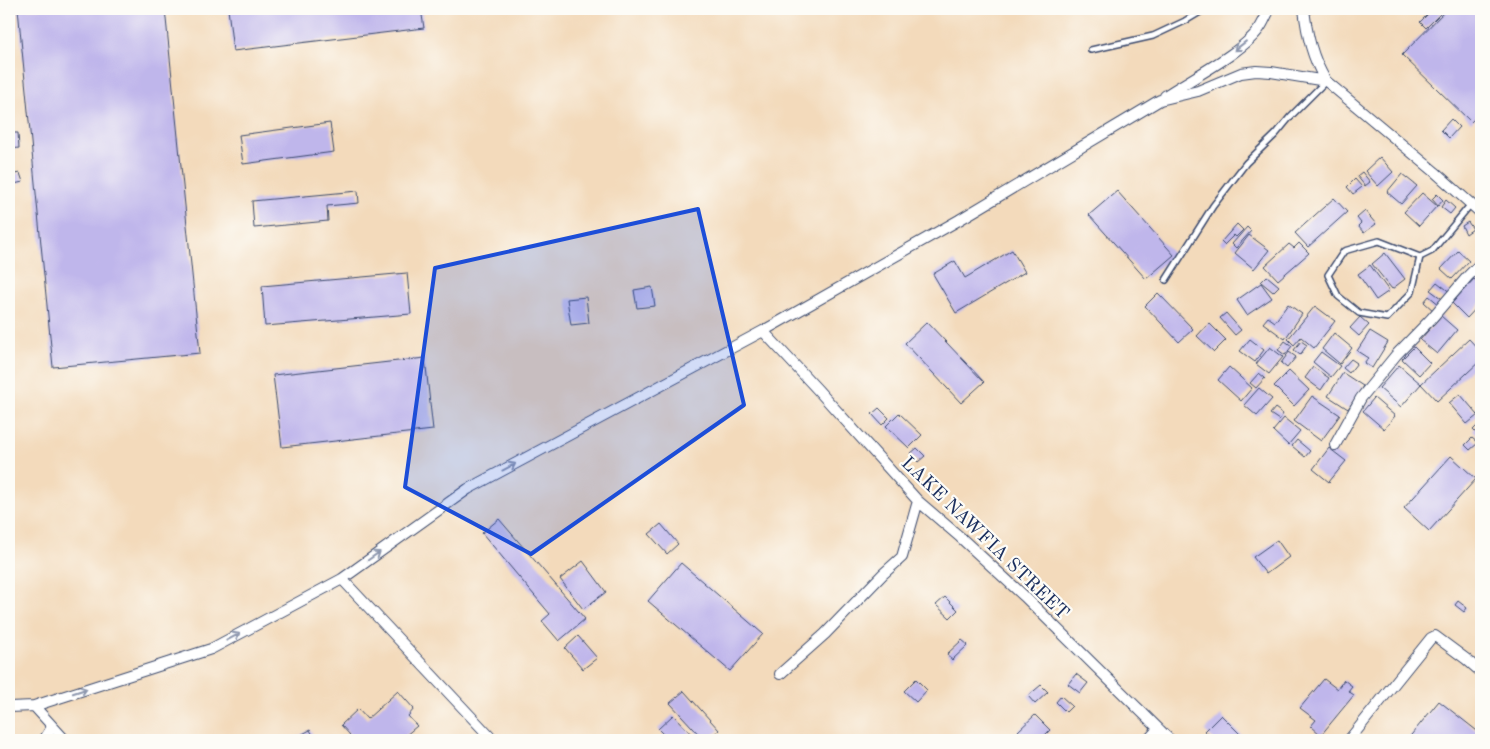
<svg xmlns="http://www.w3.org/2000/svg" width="1490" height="749" font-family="'Old Standard TT',serif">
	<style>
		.building { fill: #bfb6eb }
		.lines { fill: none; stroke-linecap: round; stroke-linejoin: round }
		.service-casing { stroke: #3b496c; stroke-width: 8 }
		.minor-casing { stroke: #3b496c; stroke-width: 12 }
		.service { stroke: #fff; stroke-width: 5 }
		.minor { stroke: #fff; stroke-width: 10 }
		.oneway { stroke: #8d97ae }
		.marked { fill: #1d4ed8; fill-opacity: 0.2; stroke: #1d4ed8; stroke-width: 4; stroke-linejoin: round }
		.labels { text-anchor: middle; stroke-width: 4.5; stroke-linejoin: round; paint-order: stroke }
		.street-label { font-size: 19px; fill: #1b2f5e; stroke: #fdfcf7 }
	</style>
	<rect width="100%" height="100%" fill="#fdfcf7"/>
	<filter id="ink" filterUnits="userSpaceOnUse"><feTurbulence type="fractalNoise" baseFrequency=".02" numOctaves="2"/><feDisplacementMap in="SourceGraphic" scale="10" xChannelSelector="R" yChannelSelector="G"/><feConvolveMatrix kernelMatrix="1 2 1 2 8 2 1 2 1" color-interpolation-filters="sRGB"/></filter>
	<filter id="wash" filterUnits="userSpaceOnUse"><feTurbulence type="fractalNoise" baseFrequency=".0096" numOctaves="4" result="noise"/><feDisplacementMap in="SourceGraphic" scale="20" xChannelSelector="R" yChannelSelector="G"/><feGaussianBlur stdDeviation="1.12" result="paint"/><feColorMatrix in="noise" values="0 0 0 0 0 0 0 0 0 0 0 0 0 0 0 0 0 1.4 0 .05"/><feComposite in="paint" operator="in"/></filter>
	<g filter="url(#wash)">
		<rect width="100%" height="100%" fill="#f3dabb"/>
		<g id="blocks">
			<!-- building -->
			<path class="building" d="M18,9h147l35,344 -147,14z
				M228,9h193l3,19 -191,23z
				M1433,9h4l4,4 -15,15 -6,-6z
				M1447,9h34v103l-10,10 -69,-67z
				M1451,119l8,8 -10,11 -8,-8z
				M330,123l4,29 -91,12 -4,-29z
				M9,133h9l1,15 -10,1z
				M1380,157l13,15 -15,14 -13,-15z
				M1362,172l8,10 -5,4 -8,-10z
				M20,173l3,9 -9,2v12h-5v-21z
				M1402,174l15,12 -16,18 -14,-12z
				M1355,179l7,8 -9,7 -6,-7z
				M358,191l1,12 -32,3 1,15 -74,7 -2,-27z
				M1117,191l57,64 -28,24 -57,-64z
				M1422,193l15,13 -18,20 -15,-14z
				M1437,194l6,6 -5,6 -6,-7z
				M1334,198l13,14 -39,35 -13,-14z
				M1446,200l9,8 -5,6 -9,-7z
				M1365,211l11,13 -12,9 -6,-7 3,-3 -4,-5z
				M1468,222l5,7 -7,5 -4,-8z
				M1237,224l6,6 -7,7 -2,-2 -10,10 -3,-3z
				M1247,227l4,4 -15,17 -4,-4z
				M1249,235l20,15 -15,19 -19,-16z
				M1299,243l10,10 -31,27 -13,-14 24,-22 5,4z
				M1012,250l13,22 -69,41 -23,-39 22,-13 10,17z
				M1458,251l11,10 -17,18 -11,-10z
				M1385,253l20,26 -13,10 -20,-25z
				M1370,265l19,26 -13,9 -18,-26z
				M407,273l4,41 -146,12 -3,-40z
				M1267,276l12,10 -6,6 -12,-10z
				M1474,279l7,6v18l-14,15 -15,-15z
				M1437,282l14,11 -6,8 -15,-11z
				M1261,283l11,15 -25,17 -10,-15z
				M652,287l3,19 -18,2 -3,-18z
				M1158,293l35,36 -14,13 -34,-36z
				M1429,296l11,9 -5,7 -11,-10z
				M586,297l3,26 -18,2 -4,-26z
				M1288,304l14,10 -17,25 -22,-16 5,-6 7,5z
				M1315,306l20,15 -21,27 -13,-11 -7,8 -6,-6z
				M1226,313l15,17 -6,5 -15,-17z
				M1441,316l16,14 -20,24 -17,-14z
				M1360,317l9,8 -10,11 -9,-8z
				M927,322l57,60 -23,21 -56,-60z
				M1209,323l17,17 -12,12 -17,-16z
				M1370,331l18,11 -16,26 -8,-5 4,-5 -11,-7z
				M1334,333l18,15 -12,16 -18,-15z
				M1250,339l14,11 -9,12 -15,-11z
				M1469,339l12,13v8l-44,41 -16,-17 -20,23 -22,-19 20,-23 22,19z
				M1285,341l7,5 -7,9 -7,-5z
				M1301,341l6,4 -7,10 -6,-5z
				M1270,347l13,10 -14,17 -13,-10z
				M1414,347l16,16 -11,12 -17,-16z
				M1289,352l7,5 -9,11 -6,-5z
				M1321,352l19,14 -9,11 -18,-15z
				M425,358l8,72 -151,17 -9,-72z
				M1351,359l6,4 -8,10 -6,-5z
				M1229,367l23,21 -11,13 -23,-21z
				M1313,367l16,11 -8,12 -16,-12z
				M1289,371l20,19 -15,16 -20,-20z
				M1259,373l6,5 -9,10 -6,-5z
				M1343,373l20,13 -15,23 -20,-13z
				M1259,388l13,11 -15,17 -13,-11z
				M1460,394l18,21 -11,9 -18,-21z
				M1312,396l28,19 -19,26 -27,-20z
				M1374,398l21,18 -11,13 -21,-18z
				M879,408l10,10 -7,7 -10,-11z
				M1275,408l8,6 -4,6 -9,-6z
				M899,413l23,22 -13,13 -23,-22z
				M1284,418l16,13 -12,14 -15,-14z
				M1481,422v16l-8,-8z
				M1472,438l6,5 -8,7 -5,-5z
				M1297,440l13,11 -5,6 -13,-11z
				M917,448l8,8 -7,6 -8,-8z
				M1329,448l17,13 -17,21 -16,-13z
				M1451,456l25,23 -47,52 -25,-23z
				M499,519l86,100 -26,22 -17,-20 8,-7 -68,-81z
				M661,524l17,20 -11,10 -18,-20z
				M1277,540l12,17 -23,17 -13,-17z
				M583,561l23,31 -23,17 -23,-30z
				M681,563l82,71 -33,37 -82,-70z
				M945,597l13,13 -8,8 -14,-13z
				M1458,601l9,7 -3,4 -9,-7z
				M578,636l19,22 -14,11 -18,-21z
				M962,640l6,5 -16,15 -5,-6z
				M1076,674l12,9 -8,10 -12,-9z
				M916,679l11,11 -11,12 -12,-11z
				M1324,679l13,10 7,-9 8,6 -4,5 6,4 -33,40 -10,-9 5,-6 -16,-12z
				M1041,685l7,7 -13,12 -7,-8z
				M398,691l16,18 -6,7 9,10 -12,10 4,4h-65l6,-5 -9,-10 17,-16 9,10z
				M684,691l35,39 -11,10h-4l-34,-37z
				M1061,696l11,10 -6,6 -10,-10z
				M1439,701l42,33v6h-74z
				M673,715l24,25h-28l-11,-11z
				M1035,715l15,15 -10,10h-13l-9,-9z
				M1221,715l25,25h-32l-9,-9z
				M310,730l6,10h-20l-1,-2z"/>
		</g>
	</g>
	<g filter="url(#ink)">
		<use href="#blocks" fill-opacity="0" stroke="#3b496c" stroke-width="1"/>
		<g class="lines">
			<defs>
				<path id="service" d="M1091,50l62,-14 32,-15 20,-12
					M1420,257l-8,35 -25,26 -28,-5 -21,-17 -10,-21 16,-24 35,-10 41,16 12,-6 39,-47
					M1166,280l47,-74 33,-43 30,-29 14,-17 36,-36"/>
				<path id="minor" d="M1304,9c3,26 8,49 22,72l109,91 46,41
					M1165,96c25,-17 81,-45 96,-70 3,-5 6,-12 9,-17
					M763,331l54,58 101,112 42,36 64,59 146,144
					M1335,445l26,-47 35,-43 35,-36 37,-43 13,-13
					M342,579l151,161
					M780,674l45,-40 58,-60 19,-17 16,-56
					M34,706l177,-57 131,-70 126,-90 295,-158 196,-111 201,-120 38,-9 43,-18 15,-2 15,1 55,9
					M9,707l25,-1 31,34
					M44,740l8,-13
					M1148,740l10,-11
					M1349,740l82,-102 4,-2 31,23 15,13"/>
			</defs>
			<!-- service casing -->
			<use href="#service" class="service-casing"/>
			<!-- minor casing -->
			<use href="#minor" class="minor-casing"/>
			<!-- service -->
			<use href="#service" class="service"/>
			<!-- minor -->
			<use href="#minor" class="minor"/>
		</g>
		<!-- one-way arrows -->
		<defs><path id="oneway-shaft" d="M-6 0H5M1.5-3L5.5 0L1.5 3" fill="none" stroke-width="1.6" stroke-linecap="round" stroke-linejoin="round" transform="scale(1.25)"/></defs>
		<g class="oneway">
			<use href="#oneway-shaft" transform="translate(1240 46) rotate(142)"/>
			<use href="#oneway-shaft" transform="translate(509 467) rotate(-28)"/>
			<use href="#oneway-shaft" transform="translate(374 556) rotate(-35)"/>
			<use href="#oneway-shaft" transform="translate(233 637) rotate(-28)"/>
			<use href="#oneway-shaft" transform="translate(80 691) rotate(-18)"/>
		</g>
	</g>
	<!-- marked area -->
	<path class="marked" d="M698,209l46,196 -213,149 -126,-67 30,-219z"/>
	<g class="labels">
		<!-- street labels -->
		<g class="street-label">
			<text transform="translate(986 537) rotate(44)" y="7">LAKE NAWFIA STREET</text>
		</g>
	</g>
	<!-- margin -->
	<rect width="1490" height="749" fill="none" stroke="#fdfcf7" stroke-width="30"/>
</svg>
